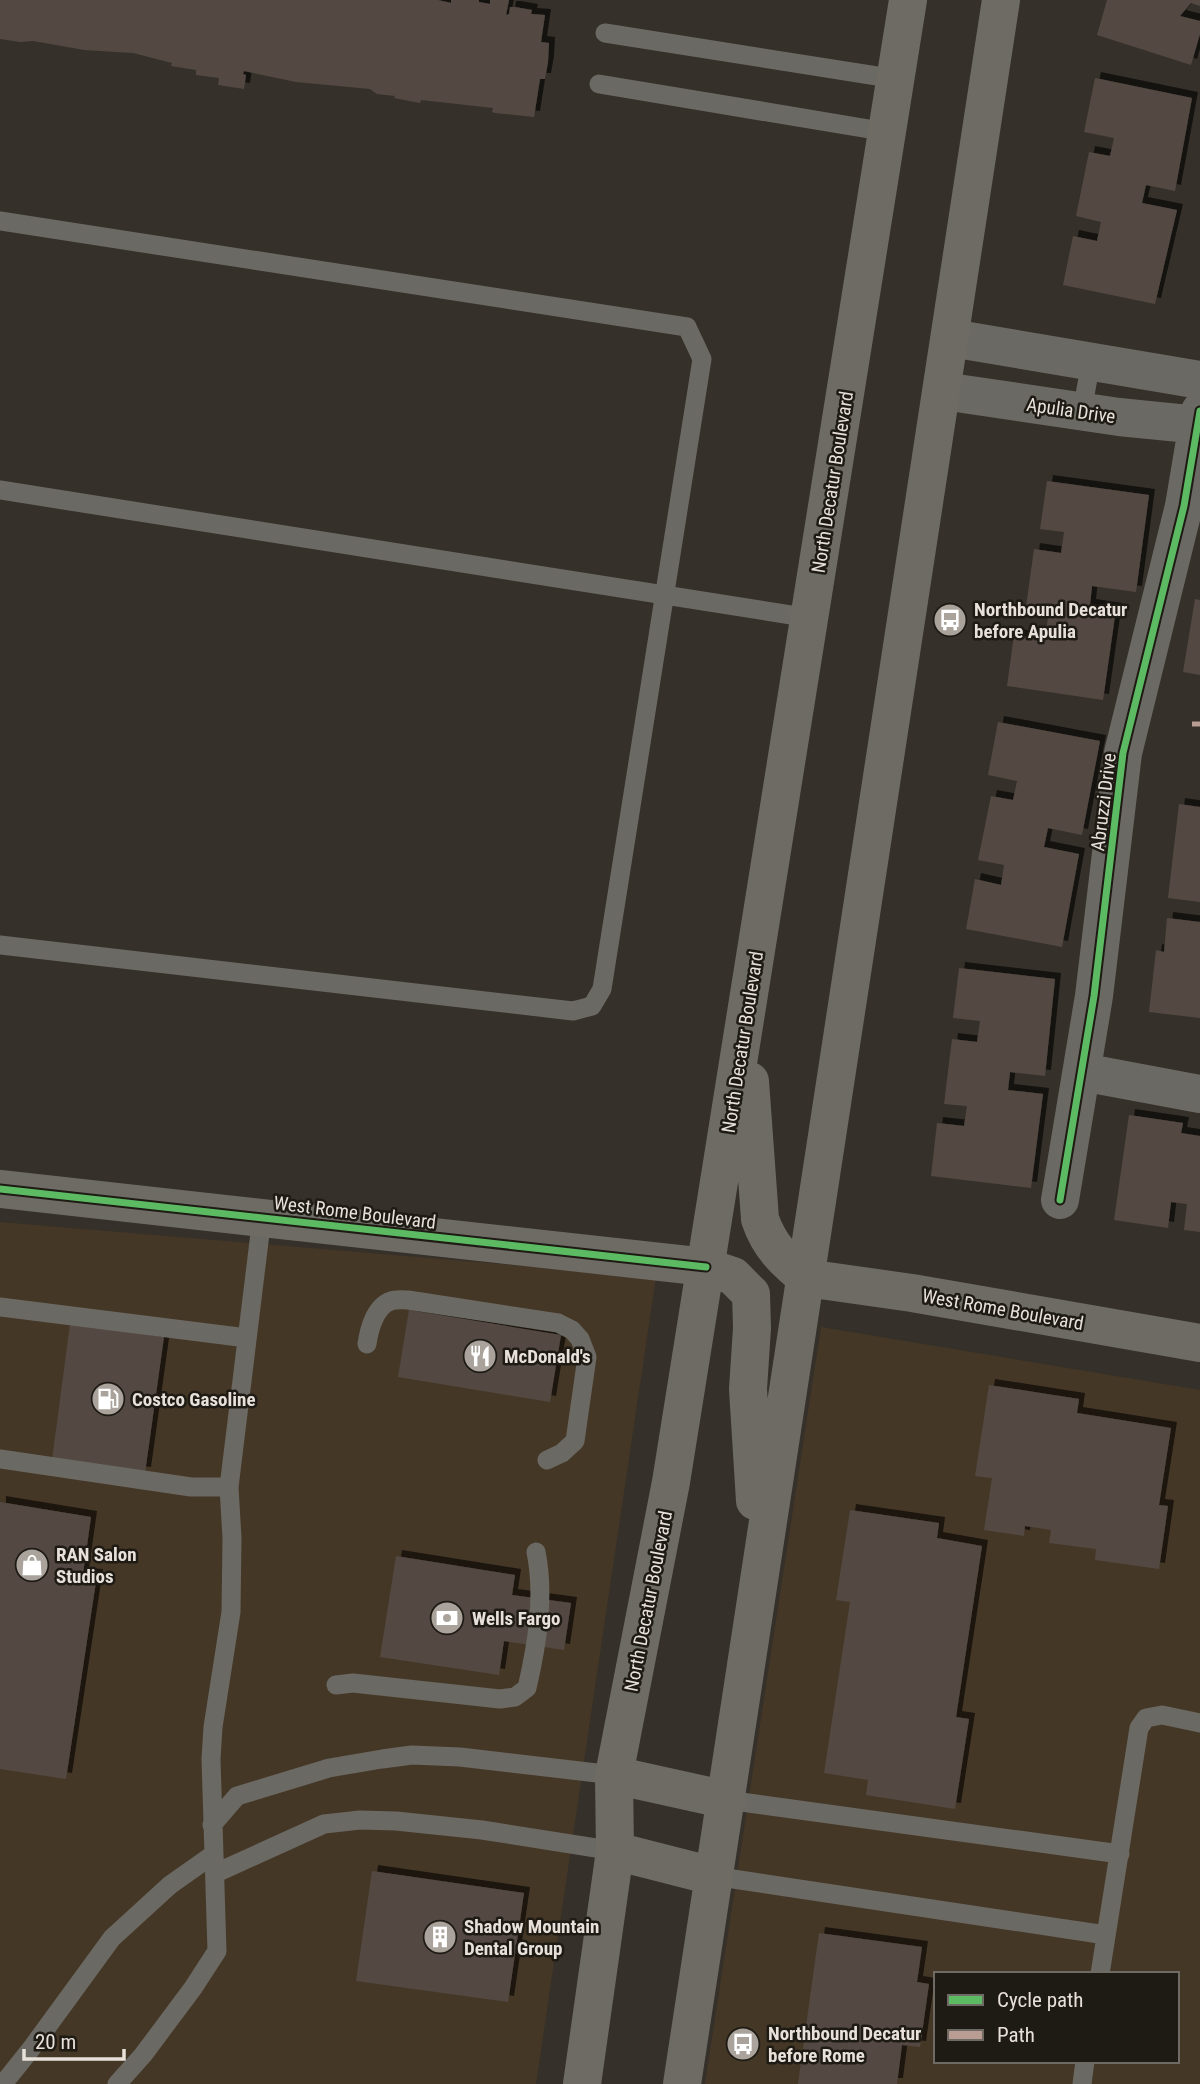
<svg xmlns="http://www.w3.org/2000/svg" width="1200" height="2084" font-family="'Roboto Condensed',sans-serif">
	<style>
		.built { fill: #453726; fill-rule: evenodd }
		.building { fill: #524942; filter: url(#shadow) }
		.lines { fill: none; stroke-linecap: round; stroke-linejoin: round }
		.lane { stroke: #6b6963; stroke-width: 19 }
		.street { stroke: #6b6963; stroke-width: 38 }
		.secondary { stroke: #6d6b64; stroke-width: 38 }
		.quiet { stroke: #b99d93; stroke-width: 5; stroke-dasharray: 10 5; stroke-linecap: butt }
		.cycleway-casing { stroke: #1e1a14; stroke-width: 11 }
		.cycleway { stroke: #5cba63; stroke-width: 7 }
		.labels { text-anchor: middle; stroke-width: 5; stroke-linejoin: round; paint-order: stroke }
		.street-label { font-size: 19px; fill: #e8e1d9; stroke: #1e1a14 }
		.poi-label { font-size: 19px; font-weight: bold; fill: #e8e1d9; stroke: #1e1a14; text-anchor: start }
	</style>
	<defs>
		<filter id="shadow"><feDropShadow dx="6" dy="-6" stdDeviation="0" flood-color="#0009"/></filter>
	</defs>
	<rect width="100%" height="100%" fill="#353029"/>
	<!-- built -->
	<path class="built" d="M0,1222l656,55 -120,807h-536z
		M821,1327l379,63v694h-495zM936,1974h241v87h-241z"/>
	<!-- building -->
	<path class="building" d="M0,0h438l13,3v-3h28v2l11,2v-4h19l-3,15 3,-1 1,-7h5l17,3 -1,4 14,1 -4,27 8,1 -1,19 -3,17h-5l-6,38 -39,-4 -3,-1 1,-4 -72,-8 -1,3 -26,-5 1,-2 -18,-2 -7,-5 -74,-7 -52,-11 -1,3 3,1 -2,14 -26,-4 1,-7 -23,-3v-5l-25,-4 1,-3 -39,-10 -49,-3 -51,-9 -13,1 -20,-3z
		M1107,0h93v6l-9,-3 -11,13 20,5v13l-9,31 -94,-30z
		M1095,78l97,20 -17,93 -29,-6 -4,18 35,7 -22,94 -92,-19 10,-49 24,5 4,-19 -25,-6 13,-64 21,4 4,-18 -30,-6z
		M1047,481l102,14 -13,97 -44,-6 -2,19 26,4 -13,91 -96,-14 7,-51 31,4 3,-22 -23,-3 9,-65 27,4 3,-21 -24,-3z
		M1195,599l5,1v75l-17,-3z
		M998,722l102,19 -18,94 -34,-7 -4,19 35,7 -17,93 -96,-18 9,-50 26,6 3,-20 -26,-5 13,-64 22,4 4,-19 -29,-6z
		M1179,804l21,3v95l-32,-4z
		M1167,918l33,4v96l-51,-6 7,-62 8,2z
		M959,968l96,11 -10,97 -35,-4 -2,18 35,4 -12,94 -100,-12 6,-53 27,3 3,-20 -23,-2 8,-65 25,3 3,-21 -27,-3z
		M1129,1115l54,8 -2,10 19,3v96l-16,-2 3,-26 -16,-2 -3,26 -54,-8z
		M409,1310l152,25 -11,67 -152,-25z
		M70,1324l94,13 -19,136 -93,-13z
		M989,1385l90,14 -2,14 94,15 -12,77 9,1 -9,63 -64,-9 1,-11 -47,-6 2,-13 -26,-4 -1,10 -40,-6 8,-52 -17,-2z
		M0,1502l91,15 -8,57 14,1 -31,204 -66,-10z
		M850,1510l89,13 -2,15 45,8 -26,171 13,2 -14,90 -89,-14 2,-15 -44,-7 26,-171 -14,-2z
		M396,1556l119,19 -3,20 59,8 -7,47 -60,-9 -5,34 -119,-18z
		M372,1871l152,22 -16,109 -152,-21z
		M819,1933l103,14 -5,35 12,2 -9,63 -18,-2 -5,39h-99z"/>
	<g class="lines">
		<!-- lane -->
		<path class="lane" d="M605,33l291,46
			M599,84l288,48
			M0,221l687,106 15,32 -100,630 -10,17 -19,5 -573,-66
			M1082,411l9,-49
			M0,490l810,128
			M0,1307l247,31
			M367,1344c2,-14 8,-38 24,-43 5,-2 12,-1 17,-1l150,23 14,7 8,9 7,18 -12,84 -13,12 -15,7
			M0,1459l191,28h38
			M336,1685l17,-2 147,16 15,-2 12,-9c10,-43 18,-92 9,-136
			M727,1800l393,54
			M212,1825l25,-29 92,-28 53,-9 30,-4 48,2 154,18
			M216,1873l108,-49 36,-4 36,1 86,9 133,21
			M713,1876l393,59
			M1100,1974l39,-246 7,-10 16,-3 38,8
			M3,2084l28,-35 81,-111 58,-53 44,-31
			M117,2084l26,-29 50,-67 24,-37 -6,-192 2,-32 18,-115 1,-74 -3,-51 33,-270
			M1082,2084l3,-23"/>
		<!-- street -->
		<path class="street" d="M951,338l249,42
			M943,391l176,26 81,8
			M1082,1072l118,22
			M1060,1200l34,-204 29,-243 61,-247 16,-95"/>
		<!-- secondary -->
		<path class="secondary" d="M750,1081l10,138c9,27 24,41 46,59
			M0,1189l706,78 27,9 18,18 1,34 -4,61 7,112
			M806,1278l106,15 288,50
			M614,1775l113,25
			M615,1851l98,25
			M582,2084l33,-233 -1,-76 57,-293 237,-1482
			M682,2084c104,-695 216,-1389 319,-2084"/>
		<!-- quiet -->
		<path class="quiet" d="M1192,724h8"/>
		<defs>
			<path id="cycleway" d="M0,1189l706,78
				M1060,1200l34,-204 29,-243 61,-247 16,-95"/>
		</defs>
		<!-- cycleway casing -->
		<use href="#cycleway" class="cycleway-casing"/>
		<!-- cycleway -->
		<use href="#cycleway" class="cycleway"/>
	</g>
	<!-- icons -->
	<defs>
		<symbol id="bus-disc" viewBox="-11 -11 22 22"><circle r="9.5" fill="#a9a39b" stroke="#1e1a14"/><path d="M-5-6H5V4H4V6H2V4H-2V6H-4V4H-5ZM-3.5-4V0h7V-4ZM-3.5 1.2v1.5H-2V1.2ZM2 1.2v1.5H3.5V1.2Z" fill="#fff"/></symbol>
		<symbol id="restaurant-disc" viewBox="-11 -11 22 22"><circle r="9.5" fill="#a9a39b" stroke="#1e1a14"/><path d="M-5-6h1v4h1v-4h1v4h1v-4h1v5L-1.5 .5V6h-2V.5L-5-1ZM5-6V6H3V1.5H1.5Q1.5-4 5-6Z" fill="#fff"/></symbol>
		<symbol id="fuel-disc" viewBox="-11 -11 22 22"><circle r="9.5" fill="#a9a39b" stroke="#1e1a14"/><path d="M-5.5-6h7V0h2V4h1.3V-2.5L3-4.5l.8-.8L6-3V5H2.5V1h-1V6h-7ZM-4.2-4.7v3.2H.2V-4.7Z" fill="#fff"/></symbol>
		<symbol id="shop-disc" viewBox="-11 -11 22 22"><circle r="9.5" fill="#a9a39b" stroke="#1e1a14"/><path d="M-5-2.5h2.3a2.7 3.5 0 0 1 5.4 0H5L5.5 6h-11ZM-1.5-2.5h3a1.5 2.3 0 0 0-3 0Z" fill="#fff"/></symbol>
		<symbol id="bank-disc" viewBox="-11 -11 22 22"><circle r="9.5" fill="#a9a39b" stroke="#1e1a14"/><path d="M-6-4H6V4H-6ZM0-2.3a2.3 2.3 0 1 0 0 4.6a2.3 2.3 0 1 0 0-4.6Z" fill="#fff"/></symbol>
		<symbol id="building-disc" viewBox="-11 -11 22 22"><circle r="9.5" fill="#a9a39b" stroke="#1e1a14"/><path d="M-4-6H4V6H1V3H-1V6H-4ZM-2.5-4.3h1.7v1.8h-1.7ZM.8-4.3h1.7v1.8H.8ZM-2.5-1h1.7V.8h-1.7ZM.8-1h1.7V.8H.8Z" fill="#fff"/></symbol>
	</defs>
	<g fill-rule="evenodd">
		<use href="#bus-disc" x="931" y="601" width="38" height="38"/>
		<use href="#restaurant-disc" x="461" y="1337" width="38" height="38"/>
		<use href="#fuel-disc" x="89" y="1380" width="38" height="38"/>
		<use href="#shop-disc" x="13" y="1546" width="38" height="38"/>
		<use href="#bank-disc" x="428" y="1599" width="38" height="38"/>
		<use href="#building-disc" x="421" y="1918" width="38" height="38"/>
		<use href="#bus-disc" x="724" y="2025" width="38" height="38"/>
	</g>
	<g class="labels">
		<!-- street labels -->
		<g class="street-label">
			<text transform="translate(1071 410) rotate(8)" y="7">Apulia Drive</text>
			<text transform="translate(832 482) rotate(-81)" y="7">North Decatur Boulevard</text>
			<text transform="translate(1103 802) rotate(-83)" y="7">Abruzzi Drive</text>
			<text transform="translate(742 1042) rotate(-81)" y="7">North Decatur Boulevard</text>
			<text transform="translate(355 1212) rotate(7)" y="7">West Rome Boulevard</text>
			<text transform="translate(1003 1309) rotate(10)" y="7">West Rome Boulevard</text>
			<text transform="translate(648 1601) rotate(-79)" y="7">North Decatur Boulevard</text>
		</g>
		<!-- poi labels -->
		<g class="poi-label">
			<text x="974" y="616">Northbound Decatur<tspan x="974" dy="22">before Apulia</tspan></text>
			<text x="504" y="1363">McDonald's</text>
			<text x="132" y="1406">Costco Gasoline</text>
			<text x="56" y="1561">RAN Salon<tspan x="56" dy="22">Studios</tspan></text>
			<text x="472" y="1625">Wells Fargo</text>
			<text x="464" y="1933">Shadow Mountain<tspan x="464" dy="22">Dental Group</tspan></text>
			<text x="768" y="2040">Northbound Decatur<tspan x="768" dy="22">before Rome</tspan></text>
		</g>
	</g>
	<!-- legend -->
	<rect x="934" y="1972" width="245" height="91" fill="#1e1a14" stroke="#6f6a63" stroke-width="2"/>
	<rect x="948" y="1995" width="35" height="10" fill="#5cba63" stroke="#6f6a63" stroke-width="2"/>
	<text x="997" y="2007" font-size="21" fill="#e8e1d9">Cycle path</text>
	<rect x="948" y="2030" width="35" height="10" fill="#b99d93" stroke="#6f6a63" stroke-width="2"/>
	<text x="997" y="2042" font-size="21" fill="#e8e1d9">Path</text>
	<!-- scale -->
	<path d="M24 2049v10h100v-10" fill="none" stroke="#e8e1d9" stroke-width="3.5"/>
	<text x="35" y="2049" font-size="21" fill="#e8e1d9" stroke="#1e1a14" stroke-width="5" paint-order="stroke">20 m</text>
</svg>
